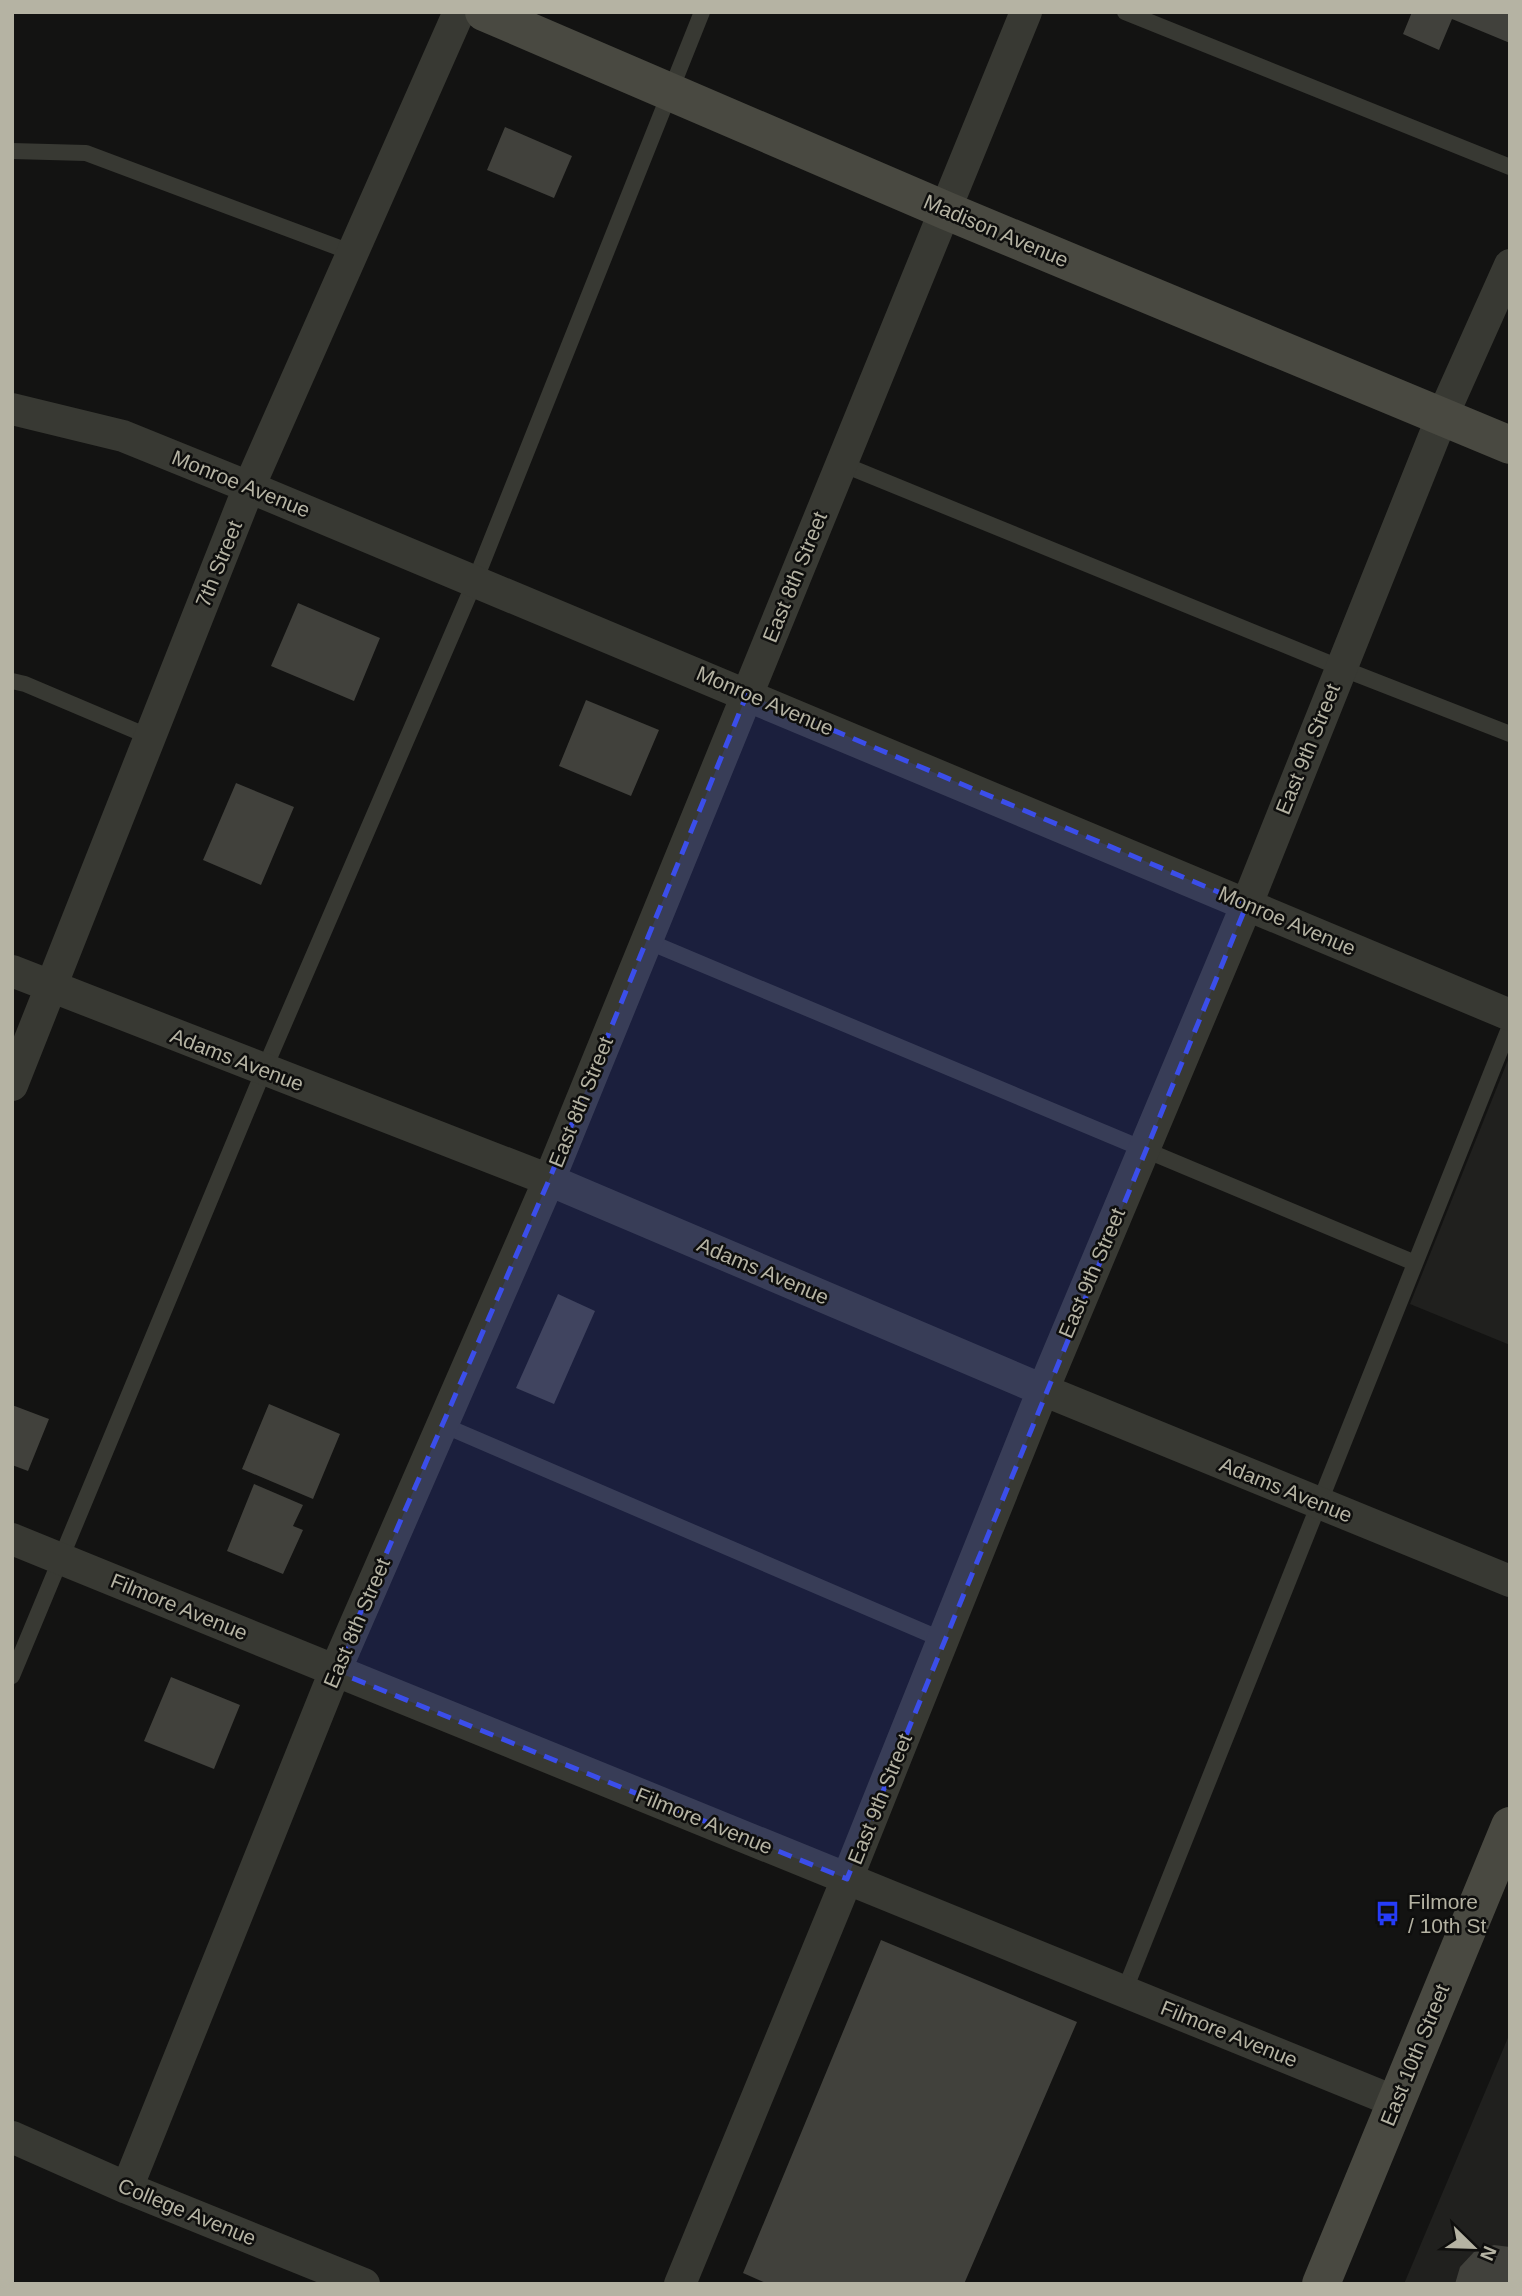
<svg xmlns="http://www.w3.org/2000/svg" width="1522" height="2296" font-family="Arial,sans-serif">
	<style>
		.built { fill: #20201e }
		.building { fill: #41413c }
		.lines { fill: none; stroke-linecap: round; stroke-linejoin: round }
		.lane { stroke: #383933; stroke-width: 16 }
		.street { stroke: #383933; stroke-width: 32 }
		.secondary { stroke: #494941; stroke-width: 38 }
		.marked { fill: #3b4eea; fill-opacity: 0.2; stroke: #3b4eea; stroke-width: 5; stroke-dasharray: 14 9; stroke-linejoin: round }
		.labels { text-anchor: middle; stroke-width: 5; stroke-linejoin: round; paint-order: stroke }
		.street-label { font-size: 21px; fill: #b5b3a3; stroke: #0e0e0d }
		.poi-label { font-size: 21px; fill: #b5b3a3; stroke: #0e0e0d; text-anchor: start }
	</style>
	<rect width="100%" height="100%" fill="#131312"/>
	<!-- built -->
	<path class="built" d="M1510,1055v290l-100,-41z
		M1510,2033v251h-106z"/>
	<!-- building -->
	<path class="building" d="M1412,12h98v31l-58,-24 -13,31 -36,-16z
		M505,127l67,29 -18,42 -67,-28z
		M298,603l82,35 -26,63 -83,-35z
		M586,700l73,30 -28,66 -72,-30z
		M236,783l58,24 -33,78 -58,-25z
		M558,1294l37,17 -41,93 -38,-16z
		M269,1404l71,30 -27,65 -71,-30z
		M12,1405l37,14 -21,52 -16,-6z
		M254,1484l49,21 -10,21 10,4 -20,44 -56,-23z
		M171,1677l69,28 -26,64 -70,-28z
		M881,1940l196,82 -113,262h-196l-25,-11z
		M1494,2245l16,2v37h-55l5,-17 14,-15z"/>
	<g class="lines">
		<!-- lane -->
		<path class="lane" d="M1125,12l385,155
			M12,151l74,2 267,100
			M842,464l499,204 169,66
			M12,681l13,3 125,53
			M647,941l768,322
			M443,1425l500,215
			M12,1676l252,-606 211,-489 227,-569
			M1124,1992l386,-966"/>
		<!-- street -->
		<path class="street" d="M12,409l111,27 126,51 1261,528
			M12,971l537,209 494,210 467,191
			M12,1085l237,-598 210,-475
			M12,1539l1384,563
			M12,2137l115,51 237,96
			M127,2188l208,-517 214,-491 477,-1168
			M680,2284l167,-405 196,-489 204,-486 195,-487 68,-152"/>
		<!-- secondary -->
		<path class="secondary" d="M484,12l463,199 563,234
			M1321,2284l189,-458"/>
	</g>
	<!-- marked area -->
	<path class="marked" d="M747,694l500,210 -400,975 -512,-208 214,-491z"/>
	<!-- icons -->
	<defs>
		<symbol id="bus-bare" viewBox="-9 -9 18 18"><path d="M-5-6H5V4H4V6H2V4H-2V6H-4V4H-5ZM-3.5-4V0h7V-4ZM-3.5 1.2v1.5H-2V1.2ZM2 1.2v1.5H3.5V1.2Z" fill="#263cf7" stroke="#0e0e0d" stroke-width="2.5" paint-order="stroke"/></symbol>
	</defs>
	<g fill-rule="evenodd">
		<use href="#bus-bare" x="1370" y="1896" width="35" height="35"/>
	</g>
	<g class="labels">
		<!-- street labels -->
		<g class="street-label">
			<text transform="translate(996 231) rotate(23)" y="7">Madison Avenue</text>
			<text transform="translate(241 484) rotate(22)" y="7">Monroe Avenue</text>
			<text transform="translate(219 564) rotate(-68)" y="7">7th Street</text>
			<text transform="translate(795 577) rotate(-68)" y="7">East 8th Street</text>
			<text transform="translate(765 701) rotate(23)" y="7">Monroe Avenue</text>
			<text transform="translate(1308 749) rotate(-68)" y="7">East 9th Street</text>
			<text transform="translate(1287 921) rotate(23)" y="7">Monroe Avenue</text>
			<text transform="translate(237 1060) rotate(21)" y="7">Adams Avenue</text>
			<text transform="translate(581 1102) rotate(-68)" y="7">East 8th Street</text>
			<text transform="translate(763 1271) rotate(23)" y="7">Adams Avenue</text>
			<text transform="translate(1092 1273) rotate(-67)" y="7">East 9th Street</text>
			<text transform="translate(1286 1490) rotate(22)" y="7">Adams Avenue</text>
			<text transform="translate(179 1607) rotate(22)" y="7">Filmore Avenue</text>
			<text transform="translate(357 1623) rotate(-67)" y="7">East 8th Street</text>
			<text transform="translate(880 1799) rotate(-68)" y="7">East 9th Street</text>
			<text transform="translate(704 1821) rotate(22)" y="7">Filmore Avenue</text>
			<text transform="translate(1229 2034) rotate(22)" y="7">Filmore Avenue</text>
			<text transform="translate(1415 2055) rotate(-68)" y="7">East 10th Street</text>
			<text transform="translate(187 2212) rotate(22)" y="7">College Avenue</text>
		</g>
		<!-- poi labels -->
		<g class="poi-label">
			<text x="1408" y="1909">Filmore<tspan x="1408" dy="24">/ 10th St</tspan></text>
		</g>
	</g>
	<!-- border -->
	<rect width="1522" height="2296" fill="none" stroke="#b5b3a3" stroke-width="28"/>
	<!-- north arrow -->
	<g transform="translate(1473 2247) rotate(113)" stroke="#0e0e0d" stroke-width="5" paint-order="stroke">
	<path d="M0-5L12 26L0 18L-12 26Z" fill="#b5b3a3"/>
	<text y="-10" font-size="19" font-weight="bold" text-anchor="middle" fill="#b5b3a3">N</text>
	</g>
</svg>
